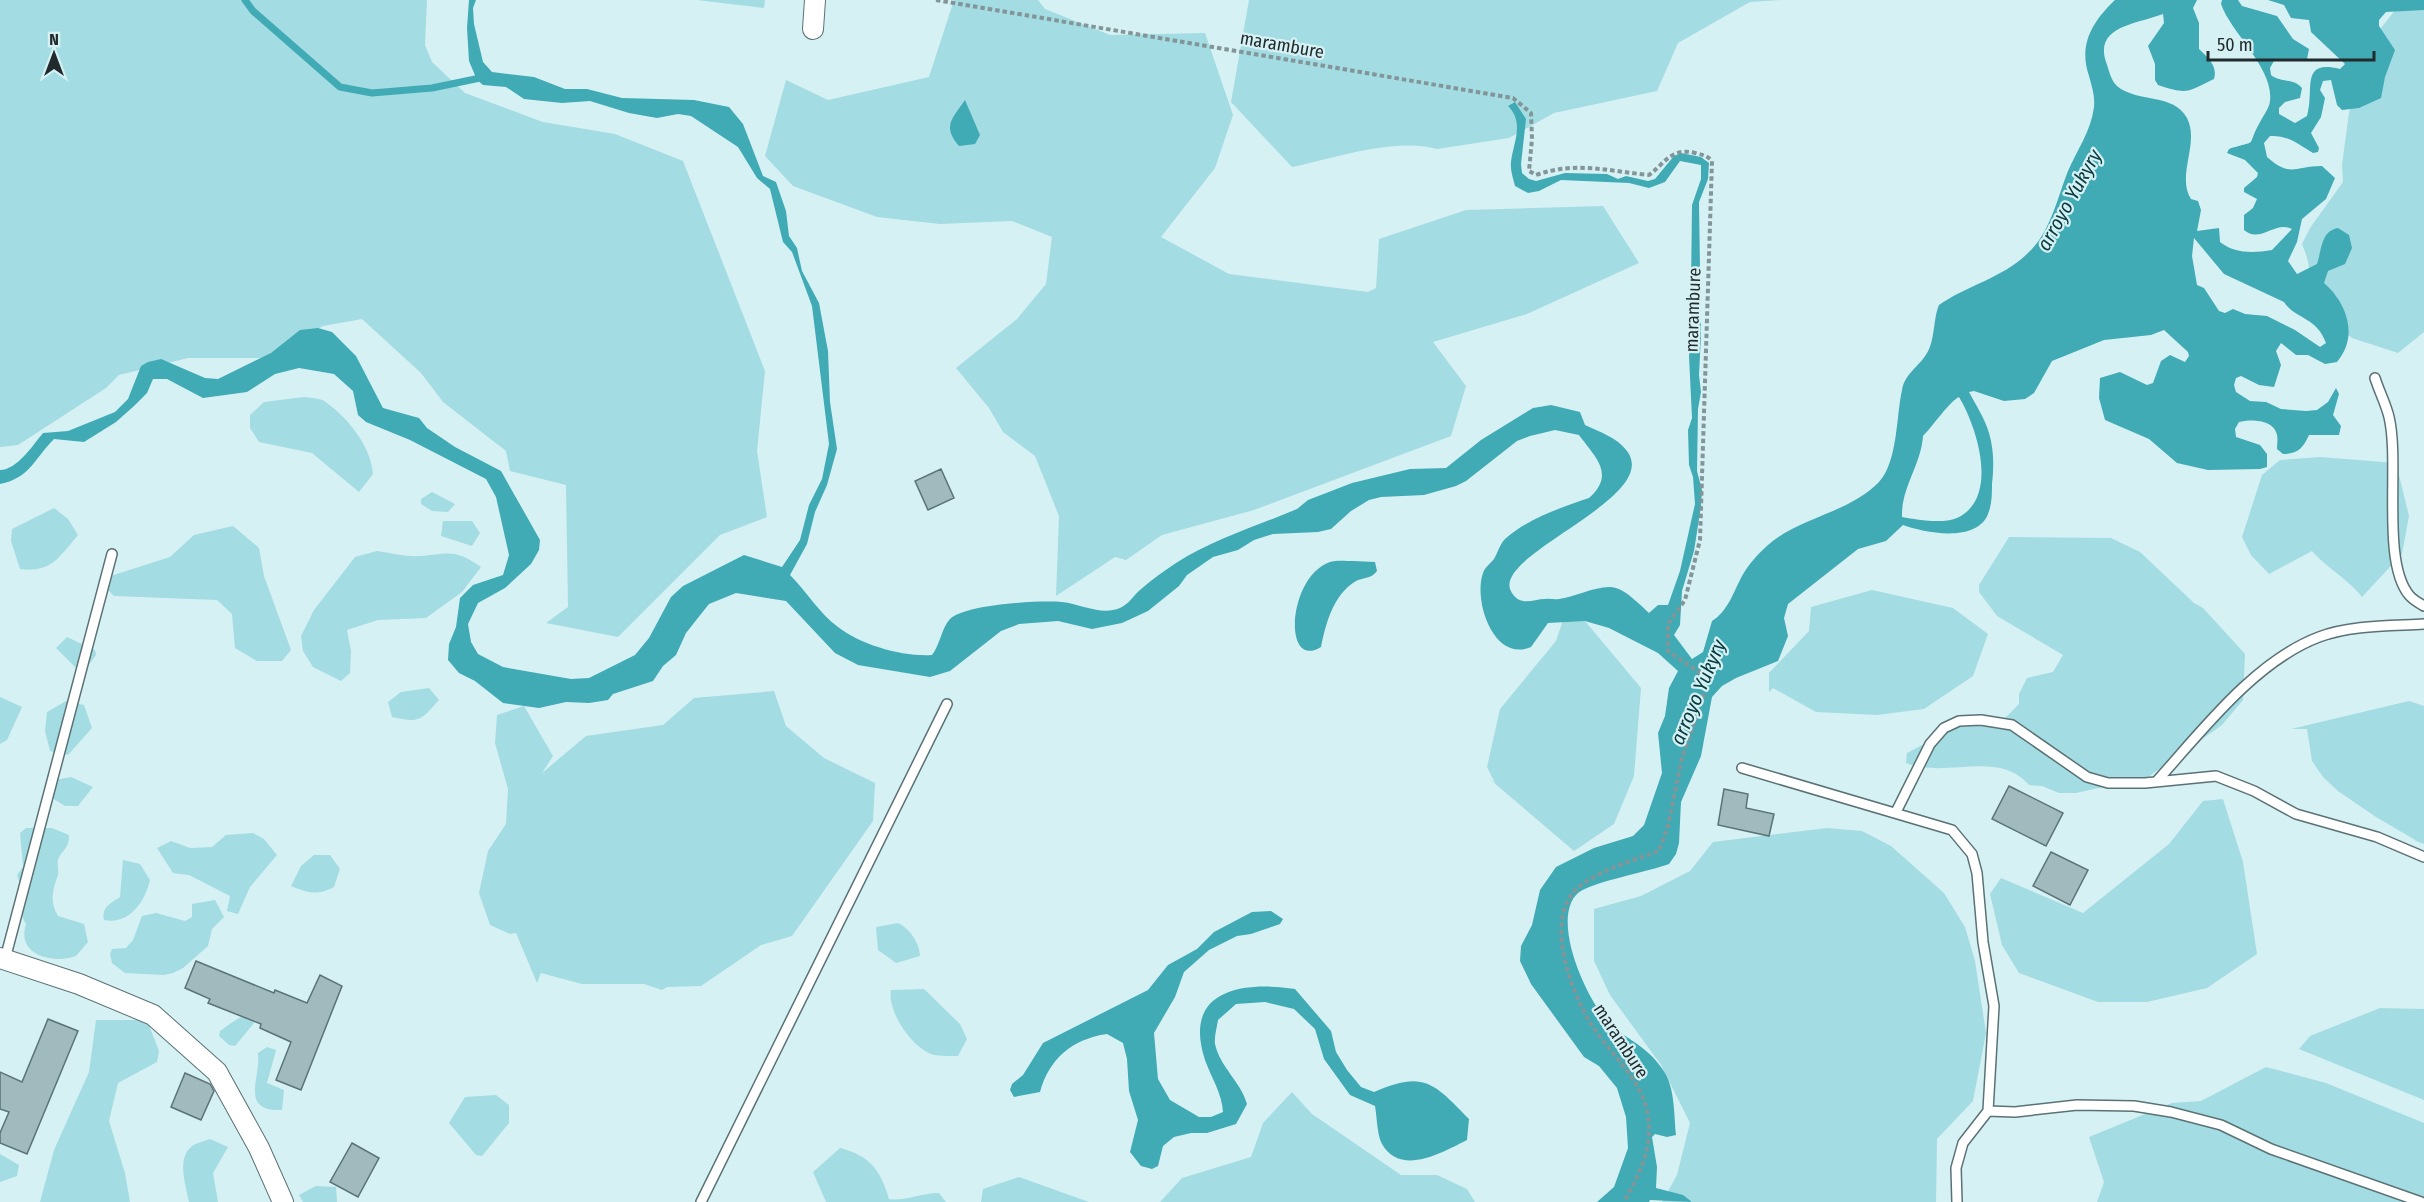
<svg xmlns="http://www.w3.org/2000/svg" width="2424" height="1202" font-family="'Fira Sans Condensed',sans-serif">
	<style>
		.green { fill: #a3dce2 }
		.water { fill: #40aab5; fill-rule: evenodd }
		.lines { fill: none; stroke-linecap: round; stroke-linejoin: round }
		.stream { stroke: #40aab5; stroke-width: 7 }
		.building { fill: #a0babd; stroke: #5b7376; stroke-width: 1.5 }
		.lane-casing { stroke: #5a7275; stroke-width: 12 }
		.street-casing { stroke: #5a7275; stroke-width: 22 }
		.path { stroke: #829598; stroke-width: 4; stroke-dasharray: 4.5 3; stroke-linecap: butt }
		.lane { stroke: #fff; stroke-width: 9 }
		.street { stroke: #fff; stroke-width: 20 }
		.labels { text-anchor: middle; stroke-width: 4.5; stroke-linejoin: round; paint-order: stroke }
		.street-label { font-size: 18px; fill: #212b2d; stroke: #d6f1f4 }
		.water-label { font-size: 20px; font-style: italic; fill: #073a3f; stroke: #d6f1f4 }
	</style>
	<rect width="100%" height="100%" fill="#d6f1f4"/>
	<!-- green -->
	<path class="green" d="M0,0h427l-2,45 7,17 33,31 78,29 72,12 68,27 82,210 -8,80 10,66 -47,18 -102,102 -72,-14 22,-16 -2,-122 -56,-14 -4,-20 -63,-49 -22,-29 -59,-54 -39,7 -45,26 -17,6h-73l-69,17 -13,13 -88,57 -18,2z
		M697,0h68l-1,8z
		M954,0h84l7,9 65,26 95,-2 28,82 -18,53 -54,69 68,37 139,18 8,-4 3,-49 87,-29 137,-4 36,57 -112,51 -94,28 33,44 -15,50 -197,74 -92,25 -36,25 -11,-3 -59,39 3,-80 -24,-60 -32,-24 -14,-24 -33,-40 61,-49 29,-35 6,-47 -40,-16 -72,3 -63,-7 -84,-31 -28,-30 21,-76 42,20 101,-23z
		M1249,0h532l-31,2 -72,41 -21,48 -103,22 -45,25 -72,11c-42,-12 -103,9 -145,18l-61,-65z
		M2403,0h21v332l-26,21 -46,-15 -48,-37c8,-22 7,-36 -2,-57l8,-16 33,-46 -1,-17 7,-52 18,-67z
		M304,397c7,1 18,1 23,6 22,16 44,44 46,71l-14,18 -47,-39 -53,-11 -9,-14v-13l14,-13z
		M2320,457l76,6 13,53 -7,38 -40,43c-14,-18 -34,-28 -50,-46l-43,23 -18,-19 -9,-18 20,-62 18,-15z
		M432,492l23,12 -7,8 -16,-1 -11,-7v-5z
		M54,508l14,11 10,16c-19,22 -26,38 -58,34l-9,-28 1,-12z
		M443,521h29l8,12 -8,13 -31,-10z
		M233,526l26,22 5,28 27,74 -9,11h-25l-22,-13 -3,-34 -15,-14 -103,-4 -16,-16 72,-23 24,-22z
		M2009,537l102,1 29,14 54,51 9,5 42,46 -2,46 -21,25 -74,52 -72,16h-17l-17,-7 -13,-1c-31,-36 -83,-6 -123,-22l1,-10 57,-30 21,2 20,-7 14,-14v-10l8,-16 26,-6 10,-17 -66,-39 -18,-24v-7z
		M377,551c14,2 29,6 42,5 31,-2 34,-8 62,11l-19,25 -36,26 -48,2 -31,10 4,21 -1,22 -9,8 -28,-14 -10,-16 -2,-15 13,-26 41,-53z
		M1872,590l81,18 35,26 -15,42 -49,33 -47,6 -61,-3 -43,-24 -4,4v-19l40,-42 2,-24z
		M1564,617l21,4 56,67 -7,88 -20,48 -40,27 -88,-75 9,7 -8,-16 13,-58 56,-68z
		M67,637l28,13 1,5 -14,19 -26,-26z
		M429,688l10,12c-19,21 -19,23 -47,17l-4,-15 13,-10z
		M774,691l12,35 38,32 51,25 -2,38 -81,115 -31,9 -60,41 -34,1 -5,3 -18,-6h-62l-41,-11 -4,10 -21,-50 -6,1 -20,-9 -11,-32 9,-42 18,-27 2,-35 -13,-46 2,-28 27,-9 29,50 -11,17 44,-37 77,-11 31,-27z
		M0,697l22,10 -15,33 -7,4z
		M66,701l18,4 8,23 -24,27 -18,-4 -5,-20 2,-19z
		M2409,701l15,5v138l-11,-4 4,1 -41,-24 -38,-26 -15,-14 -11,-16 -5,-32h-16z
		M71,777l22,10 -15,19h-13l-16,-10 6,-16z
		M2223,799l20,63 14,92 -50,34 -60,14h-49l-79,-29 -17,-28 -12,-51 11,-16 82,35 86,-69 34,-43z
		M26,828h26l17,7c0,15 -7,14 -11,25 -1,5 1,10 0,15 -5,14 -9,26 0,41l26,8 4,18 -12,14c-23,8 -60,0 -50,-32 -10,-16 -2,-32 -9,-49l6,-8 -3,-34z
		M1827,828l35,3 29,15 53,47 21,34 10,34 11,72 -13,68 -36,38 -1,63h-274l15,-27 13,-52 -29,-58 -51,-70 -16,-34v-52l47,-13 49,-25 23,-29z
		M253,833l11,6 13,16 -27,32 -12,27 -11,-3 3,-15 -41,-21 -16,-2 -16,-25 14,-7 19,7 22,-1 14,-12z
		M314,855h16l10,14 -6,18c-17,9 -26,6 -43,-1l10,-20z
		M123,860l17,4 10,16c-5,22 -21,45 -46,40 -3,-13 7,-17 16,-23z
		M215,900l9,17 -12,12 -4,17 -25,22 -10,5 -9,2 -39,-2 -13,-10 -2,-9 2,-5 14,-1 7,-8 9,-24 14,-3 29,8 7,-4v-13z
		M898,923c11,5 22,20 22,33l-24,7 -18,-13 -2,-23z
		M924,989l36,35 7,15 -9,17c-8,0 -17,0 -24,-1 -22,-6 -47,-44 -43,-65z
		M2380,1008l44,1v91l-125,-51 11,-13z
		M256,1013l-2,10 -19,23 -6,-1 -10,-9 1,-5c12,-8 21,-17 36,-18z
		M96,1020h51l12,31 -2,11 -39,21 -9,38 16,52 5,29h-90l14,-52 35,-78z
		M267,1047l9,3 -9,33 17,7 -2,20c-43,2 -21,-32 -24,-57z
		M2266,1067l60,16 98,40v79h-327l7,-20 -15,-45 83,-34 29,-2z
		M1292,1092l20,22 89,61h36l30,14 8,13h-315l22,-24 69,-21 12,-34z
		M496,1095l13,10v18l-27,33 -6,-1 -27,-32 16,-26z
		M210,1139l18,8 -15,26 5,29h-29c-3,-16 -13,-43 3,-56 4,-3 13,-5 18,-7z
		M840,1148c30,8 40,21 49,51 14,3 32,-6 50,-6l7,9h-120l-13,-30z
		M0,1154l19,11 -2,11 -17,6z
		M1019,1177l70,25h-108l2,-13z
		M316,1186l20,1 1,15h-34l-4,-7z"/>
	<!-- water -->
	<path class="water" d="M469,0h7l-3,8 1,16 9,38 9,10 42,5 31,12h22l35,9 72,2 35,7 14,17 20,52 13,6 10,29 3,25 8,12 5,23 17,32 9,48 2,51 7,47 -10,36 -12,27 -8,32 -17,31c16,16 30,39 48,52 23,18 65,30 94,28 8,-10 10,-28 18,-36 16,-15 90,-19 112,-17 19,2 39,14 58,6 9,-4 13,-12 20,-18 11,-10 24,-19 36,-27 38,-24 81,-37 121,-54l11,-9 44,-17 58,-14 36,-1 35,-28 52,-32 18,-3 29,7 5,13c14,7 32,12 42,26 36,48 -141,105 -115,142 9,14 21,6 33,6 5,-1 9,1 14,0 16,-2 43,-16 57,-11 12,4 23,16 33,25l9,-8h10l12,-34 15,-67 -2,-27 -4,-12 -1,-35 4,-12 -3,-62 3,-24 -4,-33 3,-9 1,-85 9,-26v-14l-21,-4 -15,21 -16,6 -20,-5 -68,-3 -22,11 -11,2 -13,-7c-2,-8 -5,-16 -4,-24 2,-19 14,-39 -3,-56l7,-4 11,17 -5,45 1,9 7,6 7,2 29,-8 42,1 11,5 8,-3 22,5 7,-2 19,-23 7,-3 20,4 8,6 -1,16 -9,23 2,133 -2,40 2,17 -3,17 -1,62 5,19 -1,16 -7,45 -12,40 -2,34 -6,10 18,24 11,-7 9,-31c16,-10 21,-28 30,-45 6,-11 16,-22 26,-31 32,-28 81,-32 111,-63 19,-21 17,-65 23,-92 3,-17 17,-23 25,-37 8,-12 6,-34 12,-48 30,-21 66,-27 93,-56 19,-20 26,-53 36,-78 9,-21 23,-40 26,-64 1,-11 -2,-20 -5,-31 -11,-32 4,-55 26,-76h82l-4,8 6,15v26c9,9 19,17 15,30 -28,13 -25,16 -56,6l-3,-5v-16l-7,-18 16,-23 -1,-9c-26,10 -69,12 -57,48 3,8 5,19 11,24 20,17 57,7 70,32 13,25 -11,58 4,81l7,2 3,9 -4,21 22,-3 1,14c15,12 34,11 52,8l20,-21c-17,-9 -32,15 -48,1v-15l9,-7 4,-9 -13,-7v-4l13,-11 1,-4 -13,-13 -18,-7 2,-4c32,-10 16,0 31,-27 3,-6 9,-13 10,-21 4,-33 -39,-68 -49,-97l1,-4h16l4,6 35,10 16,23 16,10 -2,10 -33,2 -4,7 1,7c10,8 23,3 31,13l-2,10 -15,4 -6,6v6l16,9 12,-7c8,-26 -8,-57 33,-47l5,-5 -34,-32 -2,-12 -18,-2 -7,-13 -16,-5h156v10l-38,2 -7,8v6l16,24 -10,27 -4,21 -22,10 -17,2 -5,-5 -6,-25 -8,1 -3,9 5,8 -4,19 -10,16 8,15 -1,4 -5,1c-15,-9 -25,-18 -43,-17l-6,7 3,14c24,21 27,9 55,9l13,12 -9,21 -24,20 -5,23 -9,19 9,13 20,-10c5,-15 4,-33 21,-36l11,7 3,13 -7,16 -17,7 -4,12c23,20 35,53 13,79l-12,2 -17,-9h-12l-15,-12 -5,8 5,14 -7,22 -15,-2 -18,-9 -5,2 -2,7 2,7 14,9 16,1 15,7 25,2 11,-1 11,-8 8,-14 3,6 -6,21 8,11 -2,9h-30c-6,13 -11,19 -26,19l-6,-5c0,-5 1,-10 0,-14 -3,-16 -27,-16 -38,-13l-4,7 1,8 24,8 7,9v13l-7,2 -52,1 -31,-7 -28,-24 -44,-19 -6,-22 1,-20 20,-6 27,13 6,-2 8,-22 9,-6 15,7 4,-6 -1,-4 -24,-22 -13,5 -47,5 -52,21 -18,32 -9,6 -21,2 -30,-10 -5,1c7,13 16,27 20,41 5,17 5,34 3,51 0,8 0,19 -3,27 -9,33 -64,22 -86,14l-17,16 -28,8 -70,55 -4,14 4,18 -10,25 -42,17 -14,8 -10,11 -11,59 -20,46 -2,41 -3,11 -7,10c-21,8 -78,18 -91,29 -29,26 10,111 33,132 21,18 38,22 54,48 10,17 9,43 11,62l-9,2 -12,-3 -3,3 5,30 -1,21 27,7 9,7 -42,-2 -1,2h-52l17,-15 14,-39 -2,-31 -9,-29 -18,-22 -15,-9 -53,-73 -11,-23 1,-15 11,-21 8,-35 16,-23 38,-19 39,-12 11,-11 18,-52 -4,-40 7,-17 4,-28 9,-17 -20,-18 -49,-25 -24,-7 -37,2 -17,24c-37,16 -58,-46 -48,-74 2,-6 7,-9 11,-14 4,-7 6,-15 11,-20 24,-21 55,-31 84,-41 27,-24 6,-41 -10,-63l-24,-5 -25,6 -13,5 -51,40 -10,5 -32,9 -43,2 -12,3 -18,11 -20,18 -13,3 -45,2 -19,6 -16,10 -25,7 -26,18 -8,11 -31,25 -26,12 -30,6 -34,-8 -39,3 -18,7 -51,40 -20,6 -72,-12 -23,-12 -49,-52 -50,-8 -27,11 -23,29 -10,22 -13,11 -10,15 -40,13 -5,6 -19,3 -23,-1 -27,6 -36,-5 -28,-22 -16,-8 -11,-13 1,-16 7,-17 4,-29 13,-13 30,-10 6,-20 -13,-58 -10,-18 -76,-39 -44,-18 -8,-7 -5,-24 -19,-17 -35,-6 -24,6 -28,18 -44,6 -36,-19h-14l-6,14 -13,13 -18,16 -32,20 -30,-3c-20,20 -24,39 -54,45v-14c17,0 33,-25 43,-37l25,-2 47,-19 13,-13 13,-33 7,-4 13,-3 44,19 13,1 53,-26 29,-23 18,-2 14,4 24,24 27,52 36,10 8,10 28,19 46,24 39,69 -1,10 -8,14 -26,24 -27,15 -10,21 3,18 7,12 25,13 68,12 18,-1 46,-23 14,-17 22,-41 12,-11 61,-31 38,12 18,-27 9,-35 13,-26 7,-35 -17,-138 -20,-54 -9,-10 -13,-53 -13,-11 -19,-31 -47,-31 -13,-2 -21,4 -28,-5 -39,-12 -28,2 -38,-4 -18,-12 -23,-2 -6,-5 -8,-19 -2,-33zM2194,238l30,36 60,28c11,17 33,15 42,41l-6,4 -25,-17 -28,-14 -22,-2 -12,-5 -8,4 -6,-2 -15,-23 -7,-3 -5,-29zM1959,397c18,30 41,101 -2,121 -15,6 -39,2 -55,-1 -1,-29 19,-52 21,-81 9,-9 27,-35 36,-39z
		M965,100l15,35 -5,9 -16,2c-17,-20 -7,-27 6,-46z
		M1353,561l22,1 2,9c-6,8 -13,6 -21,10 -23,14 -30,42 -35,66 -39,24 -33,-71 9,-85 6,-2 16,-1 23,-1z
		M1271,911l12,8 -3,5 -29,10 -14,2 -28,14 -25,22 -9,25 -21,36 4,46 12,21 29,17h12l12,-5c-1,-19 -12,-35 -18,-52 -23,-70 37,-79 90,-71l36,42 5,21 11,18 14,17 13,5c50,-22 60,-9 95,27l-2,21c-24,12 -66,37 -85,4 -5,-9 -5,-27 -7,-38l-25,-11 -26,-36 -9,-30 -21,-20 -29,-7 -29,2 -18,16c-1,7 -4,17 -3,24 5,23 26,38 32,60l-11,20 -29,9h-16l-17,4 -11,9 -5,20 -6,3 -11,-3 -11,-14 8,-32 -9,-29 -2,-32 -4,-16 -16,-9c-35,5 -58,25 -67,58l-26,5 -4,-7 2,-6 11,-9 20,-32 105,-53 20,-25 29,-16 17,-17 38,-20z"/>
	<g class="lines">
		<!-- stream -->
		<path class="stream" d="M245,0l8,11 87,76 32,6 60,-5 53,-11"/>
	</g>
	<!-- building -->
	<path class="building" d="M941,469l13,29 -26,12 -13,-29z
		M2009,786l54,27 -17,33 -54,-27z
		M1724,789l24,5 -2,14 28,6 -5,22 -51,-11z
		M2051,852l37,18 -18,35 -37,-19z
		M196,961l78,32 1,-3 32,13 13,-28 22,11 -41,104 -25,-10 15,-38 -31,-14 1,-4 -53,-21 2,-4 -25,-11z
		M48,1019l30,12 -51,123 -27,-11v-10l9,-21 -9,-3v-37l22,10z
		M185,1073l25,11 4,7 -13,29 -30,-13z
		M352,1143l27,15 -21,39 -28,-15z"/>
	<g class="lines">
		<defs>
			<path id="lane" d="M2375,378c4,13 11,26 14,39 11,46 -8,144 20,178 4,5 10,8 15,11
				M1742,768l210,62 20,24 5,19 6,69 11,64 -6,105 -25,32 -7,25 1,34
				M2156,782c45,-50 99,-121 163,-145 32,-12 71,-11 105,-13
				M1896,812l34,-68 14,-16 15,-7 22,-1 31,5 75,52 21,6h37l71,-7 38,15 42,23 81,23 47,20
				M5,959l107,-405
				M1988,1111l27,1 62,-7 57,1 37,6 50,13 50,24 150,53
				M701,1202l246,-498"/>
			<path id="street" d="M813,29l2,-29
				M0,958l79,26 74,31 64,57 42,76 24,54"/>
		</defs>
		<!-- lane casing -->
		<use href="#lane" class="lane-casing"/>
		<!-- street casing -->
		<use href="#street" class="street-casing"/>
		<!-- path -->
		<path class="path" d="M936,0l577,98 18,15 1,26 -3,32 7,4c40,-14 72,-4 113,0 16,-12 23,-28 46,-22 7,2 12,2 17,8l-12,379 -15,60 -17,24v27l41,28 -27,79 -14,68 -9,25c-25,9 -53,17 -75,32 -44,28 -14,107 7,141 18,29 52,56 57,92 5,33 -9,58 -24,86"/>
		<!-- lane -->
		<use href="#lane" class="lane"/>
		<!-- street -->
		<use href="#street" class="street"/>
	</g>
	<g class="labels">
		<!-- street labels -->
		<g class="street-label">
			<text transform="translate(1282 45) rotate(10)" y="6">marambure</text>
			<text transform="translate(1693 310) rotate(-88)" y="6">marambure</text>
			<text transform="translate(1621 1041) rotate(57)" y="6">marambure</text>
		</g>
		<!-- water labels -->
		<g class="water-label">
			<text transform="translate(2069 200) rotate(-61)" y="7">arroyo Yukyry</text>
			<text transform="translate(1698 692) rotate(-67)" y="7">arroyo Yukyry</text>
		</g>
	</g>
	<!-- north arrow -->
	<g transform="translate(54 54)" stroke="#d6f1f4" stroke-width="4.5" paint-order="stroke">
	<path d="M0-4.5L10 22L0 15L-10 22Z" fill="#212b2d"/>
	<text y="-9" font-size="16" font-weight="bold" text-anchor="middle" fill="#212b2d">N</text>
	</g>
	<!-- scale -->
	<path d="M2208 51v9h166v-9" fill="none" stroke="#212b2d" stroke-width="3"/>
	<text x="2217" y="51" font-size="18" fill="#212b2d" stroke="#d6f1f4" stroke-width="4.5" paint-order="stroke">50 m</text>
</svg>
